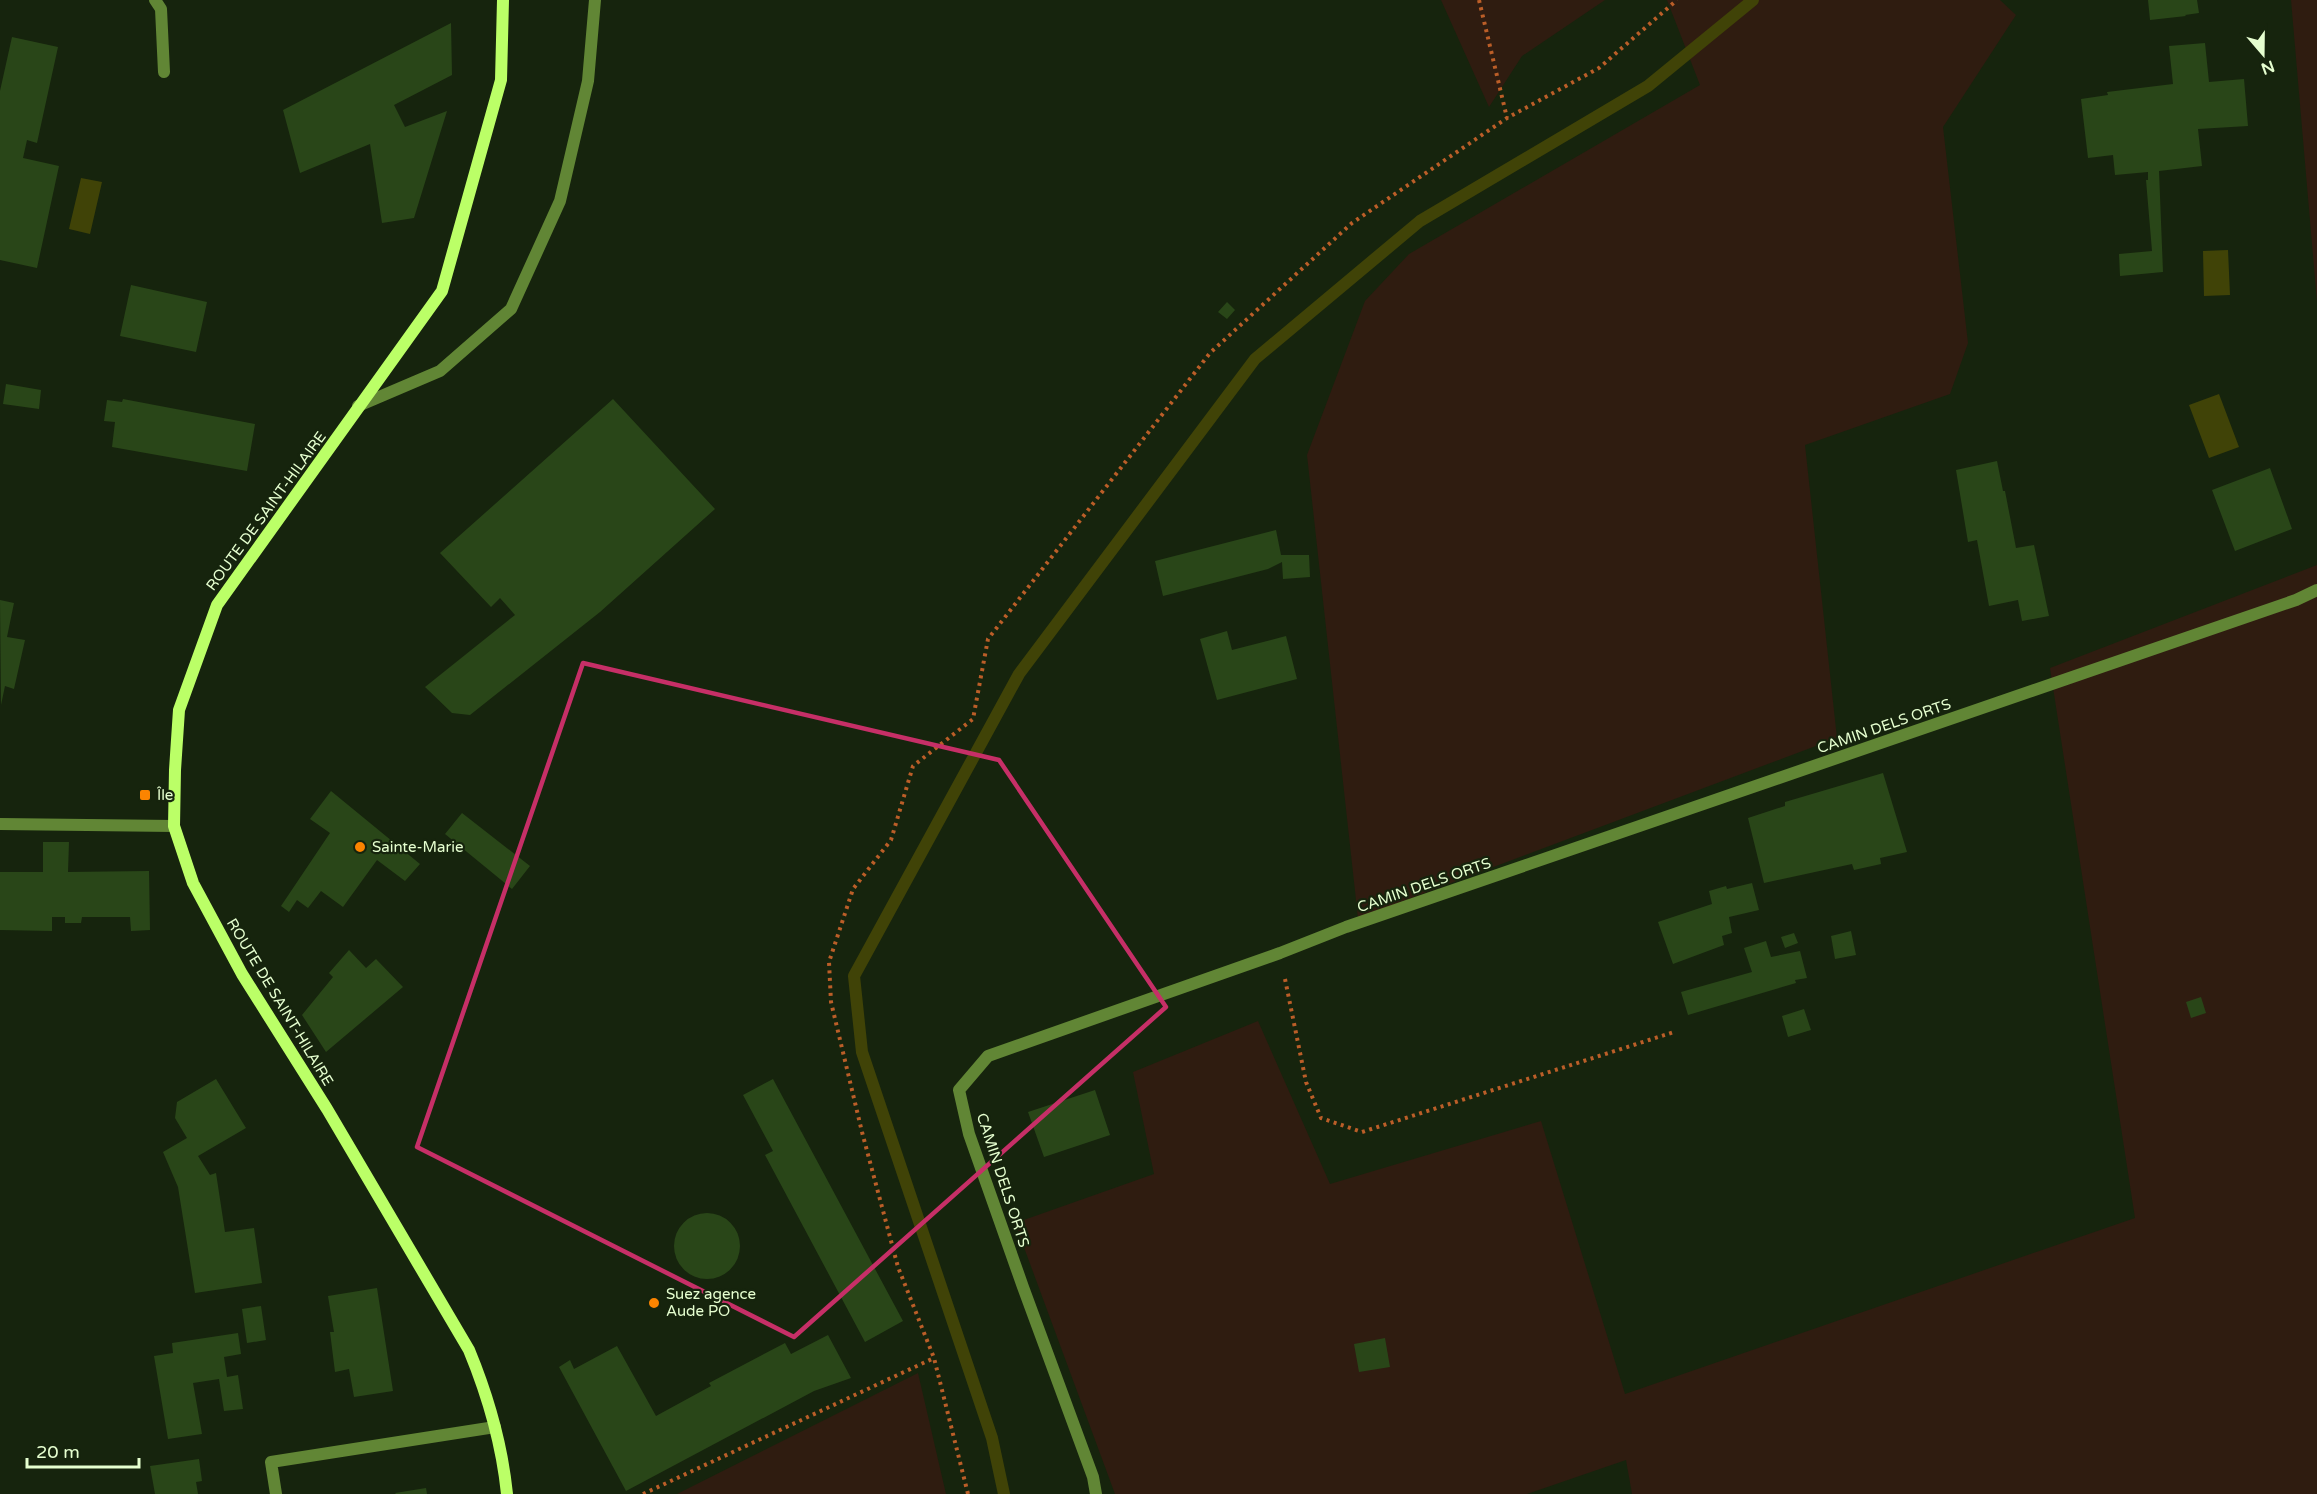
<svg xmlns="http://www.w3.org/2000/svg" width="2317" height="1494" font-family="'Varela Round',sans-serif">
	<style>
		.green { fill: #2f1c10 }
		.water { fill: #404307 }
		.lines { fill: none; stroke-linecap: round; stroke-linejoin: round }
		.stream { stroke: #404307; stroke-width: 12 }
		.building { fill: #294618 }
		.path { stroke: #bb5e28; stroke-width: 4; stroke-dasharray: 3 4.5; stroke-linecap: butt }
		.service { stroke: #618635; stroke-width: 12 }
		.minor { stroke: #618635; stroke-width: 12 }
		.tertiary { stroke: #618635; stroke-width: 12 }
		.secondary { stroke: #bbff67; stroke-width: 12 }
		.marked { fill: none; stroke: #c62f67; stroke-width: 4.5; stroke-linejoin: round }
		.poi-dot { fill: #fb8400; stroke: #16240d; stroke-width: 2 }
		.labels { text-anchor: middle; stroke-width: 4.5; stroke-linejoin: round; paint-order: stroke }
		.street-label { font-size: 15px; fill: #e6ffd0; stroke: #16240d }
		.poi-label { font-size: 15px; fill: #e6ffd0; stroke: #16240d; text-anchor: start }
	</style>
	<rect width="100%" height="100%" fill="#16240d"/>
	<!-- green -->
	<path class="green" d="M1441,0h164l-83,56 -33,51z
		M1667,0h333l16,15 -73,112 25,216 -18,51 -145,51 32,293 -479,180 -51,-463 58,-154 44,-47 291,-169z
		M2291,0h26v302z
		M2317,565v929h-685l-6,-34 -99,34h-412l-100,-271 139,-49 -21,-102 125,-51 72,163 211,-63 84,273 510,-176 -85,-550z
		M918,1373l28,121h-269z"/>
	<!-- water -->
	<path class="water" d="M81,178l21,4 -12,52 -21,-5z
		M2228,250l2,45 -26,1 -1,-45z
		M2219,394l20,53 -30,11 -20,-53z"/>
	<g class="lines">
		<!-- stream -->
		<path class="stream" d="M1004,1494l-12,-56 -130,-386 -8,-76 165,-302 236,-315 165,-138 228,-135 105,-86"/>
	</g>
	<!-- building -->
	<path class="building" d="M2148,0h49l2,13 -14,2 1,1 -36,4z
		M451,23l1,52 -58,30 11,22 42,-16 -33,107 -32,5 -12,-79 -70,29 -17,-63z
		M12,37l46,10 -21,96 -10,-3 -4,18 36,8 -22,102 -37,-8v-169z
		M2205,43l4,39 35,-3 4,47 -50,3 4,37 -43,5 4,101 -43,4 -1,-22 33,-3 -6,-71h2v-8l-33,3 -2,-20 -25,3 -7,-59 27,-4 -1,-3 66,-8 -4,-38z
		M131,285l76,17 -11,50 -76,-16z
		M1227,302l8,8 -8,9 -9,-7z
		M6,384l35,6 -2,19 -36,-5z
		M123,399l132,25 -8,47 -135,-24 3,-25 -11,-1 3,-21 15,2z
		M613,399l102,110 -115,103 -130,103 -18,-2 -27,-26 90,-72 -15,-17 -9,9 -51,-54z
		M1997,461l6,30h2l11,57 18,-3 15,71 -27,5 -4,-21 -29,6 -12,-66 -9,2 -12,-72z
		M2270,468l22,61 -57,22 -23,-61z
		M1276,530l5,25h28l1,22 -27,2 -1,-17 -14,7 -105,27 -8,-35z
		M0,600l14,3 -7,34 18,3 -11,49 -9,-3 -4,19z
		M1227,631l5,19 54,-14 11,43 -80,21 -17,-61z
		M1883,773l24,79 -27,6 1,6 -27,6 -2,-6 -88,19 -16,-65 37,-12v-4z
		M331,791l89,73 -15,17 -28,-21 -34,47 -22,-16 -13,17 -11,-8 -8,12 -8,-6 49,-73 -20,-14z
		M462,813l68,53 -18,23 -67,-55z
		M43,842h26l-1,30 81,-1 1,59 -19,1 -1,-14h-48l-1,6h-16v-6h-13v14l-52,-1v-58h43z
		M1752,883l7,27 -30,7 3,16 -10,3 2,9 -51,19 -15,-42 54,-18 -3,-13 17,-5 1,3z
		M1851,931l5,24 -21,4 -4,-23z
		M1794,933l4,10 -13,5 -4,-11z
		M1766,941l5,16 29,-6 7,27 -12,2 1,3 -108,32 -7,-23 71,-20 -8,-24z
		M349,950l17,18 10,-9 27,28 -77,65 -24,-37 31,-38 -4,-4z
		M2201,997l5,16 -15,5 -5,-16z
		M1804,1009l7,21 -23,7 -6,-21z
		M216,1079l30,49 -48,28 12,19 6,-2 9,59 29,-4 8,55 -67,10 -17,-106 -15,-35 24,-14 -12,-20 2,-16z
		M773,1079l130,242 -38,21 -100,-187 8,-4 -30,-56z
		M1095,1090l15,45 -66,22 -16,-45z
		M674 1246a33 33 0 1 1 66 0a33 33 0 1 1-66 0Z
		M377,1288l16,103 -39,6 -5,-28 -14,3 -5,-40h4l-6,-36z
		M261,1306l5,34 -19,3 -5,-34z
		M238,1333l3,21 -17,3 3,20 11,-2 5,34 -19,2 -5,-32 -26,4 9,51 -34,5 -14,-83 19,-3 -1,-10z
		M828,1335l23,43 -37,13 -188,100 -67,-124 11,-7 4,9 43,-23 39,70 55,-30 -2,-3 76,-40 6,11z
		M1385,1338l5,29 -31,5 -5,-28z
		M199,1459l3,22 -6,1 2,12h-43l-5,-28z
		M426,1488l1,6h-31l-1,-1z"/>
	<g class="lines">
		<!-- path -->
		<path class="path" d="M1479,0l28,118
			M1285,979l21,103 15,36 41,14 312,-100
			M643,1494l291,-136
			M968,1494l-34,-136 -36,-91 -36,-135 -31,-130 -2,-40 24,-73 38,-49 22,-74 60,-47 15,-80 222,-286 142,-130 155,-105 92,-50 78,-68"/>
		<!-- service -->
		<path class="service" d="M155,0l6,9 3,63"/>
		<!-- minor -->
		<path class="minor" d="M0,824l174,2
			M276,1494l-5,-32 224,-35
			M1096,1494l-3,-17 -70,-190 -54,-153 -10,-44 29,-34 292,-103 66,-26 950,-327 21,-10"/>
		<!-- tertiary -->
		<path class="tertiary" d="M358,406l82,-35 71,-62 49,-108 28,-120 7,-81"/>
		<!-- secondary -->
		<path class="secondary" d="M503,0l-2,80 -59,211 -225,314 -38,105 -4,60 -1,56 19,57 49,91 85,135 142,241c19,46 33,95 38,144"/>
	</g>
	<!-- marked area -->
	<path class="marked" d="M583,663l416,97 167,247 -372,330 -377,-190z"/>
	<!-- markers -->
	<g class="poi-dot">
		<rect x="139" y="789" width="12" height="12" rx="3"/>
		<circle cx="360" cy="847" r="6"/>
		<circle cx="654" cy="1303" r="6"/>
	</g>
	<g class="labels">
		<!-- street labels -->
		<g class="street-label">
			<text transform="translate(266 511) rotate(-54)" y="5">ROUTE DE SAINT-HILAIRE</text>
			<text transform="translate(1884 726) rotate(-19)" y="5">CAMIN DELS ORTS</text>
			<text transform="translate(1424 885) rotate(-19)" y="5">CAMIN DELS ORTS</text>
			<text transform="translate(280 1002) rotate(59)" y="5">ROUTE DE SAINT-HILAIRE</text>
			<text transform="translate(1003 1180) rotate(72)" y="5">CAMIN DELS ORTS</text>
		</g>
		<!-- poi labels -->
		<g class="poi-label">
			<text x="157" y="800">Île</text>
			<text x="372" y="852">Sainte-Marie</text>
			<text x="666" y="1299">Suez agence<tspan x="666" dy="17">Aude PO</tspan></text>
		</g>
	</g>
	<!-- north arrow -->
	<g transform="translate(2263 54) rotate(160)" stroke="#16240d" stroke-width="4.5" paint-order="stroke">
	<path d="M0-4.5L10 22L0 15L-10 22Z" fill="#e6ffd0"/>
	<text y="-9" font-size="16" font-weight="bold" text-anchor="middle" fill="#e6ffd0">N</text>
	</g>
	<!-- scale -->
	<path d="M27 1458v9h112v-9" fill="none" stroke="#e6ffd0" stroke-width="3"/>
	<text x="36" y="1458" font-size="18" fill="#e6ffd0" stroke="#16240d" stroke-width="4.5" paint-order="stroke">20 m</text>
</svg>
